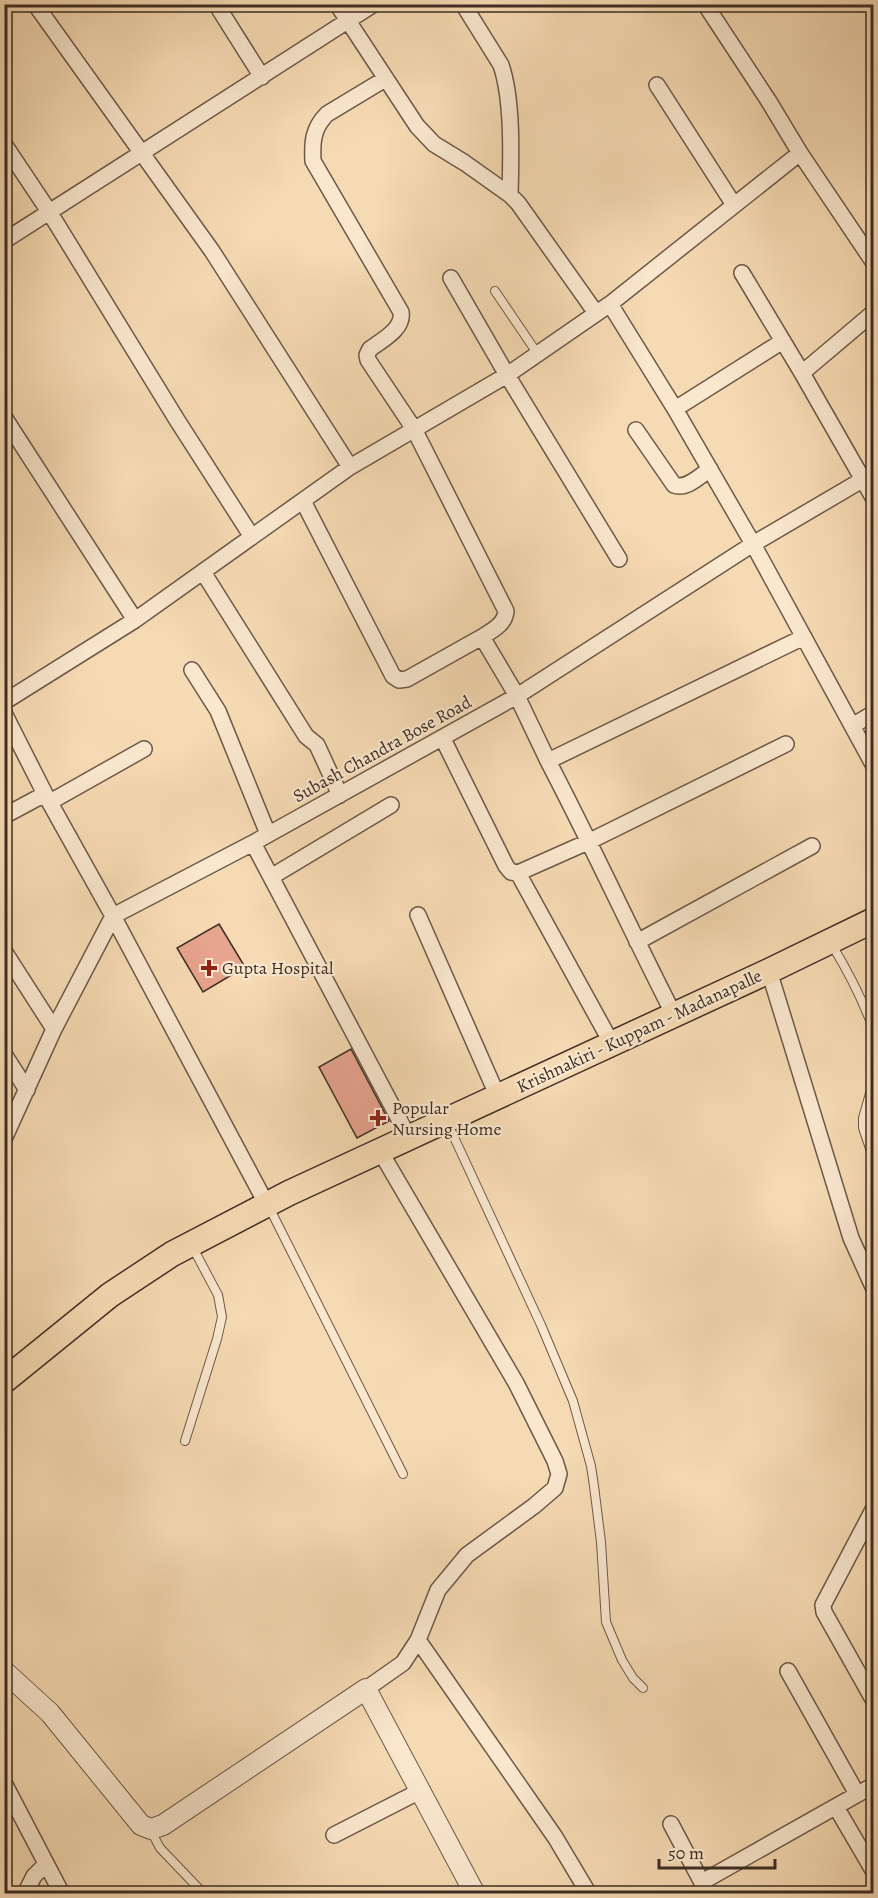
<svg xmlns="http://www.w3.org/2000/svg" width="878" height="1898" font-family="Alegreya,serif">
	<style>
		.building { fill: #e7a48f; stroke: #3e2e25; stroke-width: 1.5 }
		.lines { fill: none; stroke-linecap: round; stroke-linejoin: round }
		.service-casing { stroke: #6c5948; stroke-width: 10 }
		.minor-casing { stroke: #6c5948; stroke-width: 18 }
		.tertiary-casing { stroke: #6c5948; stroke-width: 22 }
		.primary-casing { stroke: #3e2e25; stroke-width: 27 }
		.service { stroke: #f9e7ce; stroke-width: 8 }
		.minor { stroke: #f9e7ce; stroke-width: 15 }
		.tertiary { stroke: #f9e7ce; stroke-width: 20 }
		.primary { stroke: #f6dab3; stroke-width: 24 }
		.poi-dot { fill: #8f2418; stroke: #f9e7ce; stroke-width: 2 }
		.labels { text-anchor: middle; stroke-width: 4.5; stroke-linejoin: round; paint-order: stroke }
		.street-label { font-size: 18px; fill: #3e2e25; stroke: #f9e7ce }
		.poi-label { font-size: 18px; fill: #3e2e25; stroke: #f9e7ce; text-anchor: start }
	</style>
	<rect width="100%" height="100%" fill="#f6dab3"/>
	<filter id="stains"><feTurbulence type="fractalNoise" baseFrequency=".00333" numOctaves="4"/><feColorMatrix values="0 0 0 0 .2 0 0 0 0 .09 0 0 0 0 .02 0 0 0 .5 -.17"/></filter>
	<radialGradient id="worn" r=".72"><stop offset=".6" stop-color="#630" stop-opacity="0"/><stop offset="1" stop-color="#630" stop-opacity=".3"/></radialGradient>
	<!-- building -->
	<path class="building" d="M219,924l26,43 -42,25 -26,-44z
		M351,1049l38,72 -32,17 -38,-71z"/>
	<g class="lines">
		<defs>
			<path id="service" d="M495,291l42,62
				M832,945c17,28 31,55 42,86
				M874,1079l-11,39v10l11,32
				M447,1122l94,203 32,76 18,65 3,20 7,56 5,80 16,38 11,18 10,10
				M269,1207l134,267
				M185,1441l32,-102 5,-22 -4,-22 -25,-47
				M151,1831l9,17 44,46"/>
			<path id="minor" d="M35,4l177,247 138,216
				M216,4l46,73
				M337,4l80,122 17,18 31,19 45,32 8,8 78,110
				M463,4l38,61c12,35 10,93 9,130
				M705,4l63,96 32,53 74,110
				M385,79l-58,35c-14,14 -15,28 -14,47l88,151c3,17 -19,28 -31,37l-3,6 1,5 46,69 92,182c-1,13 -13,19 -24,26l35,59 31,65
				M657,85l77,120
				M4,144l46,69 127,207 75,117
				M4,241l370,-237
				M742,273l60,100 72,126
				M451,278l56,97 112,184
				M610,304l190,-151
				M802,373l72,-61
				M675,409l108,-68
				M4,417l131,203
				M636,430l38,55c12,5 26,-9 36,-16
				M303,501l90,175 6,4 8,-1 75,-42
				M203,572l103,164 11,9 23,50
				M192,670l26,41 50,123
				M4,702l131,-82 215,-153 157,-92 103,-71 65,105 78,135 121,222
				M4,713l41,81 68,122 154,289
				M852,726l22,-13
				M443,739l63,127 5,6 7,1 72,-32 196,-97
				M50,802l94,-53
				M4,816l41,-22
				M253,843l156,295
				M518,873l94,171
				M271,877l120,-72
				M418,915l80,182
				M637,942l175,-96
				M4,951l50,78
				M769,971l82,267 23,51
				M674,1015c-43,-84 -82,-170 -126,-254l256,-124
				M4,1054l23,36
				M4,1139l50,-110 59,-113 140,-73 264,-147 236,-152 121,-71
				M874,1508l-51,97 1,7 50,89
				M418,1640l137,197 34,57
				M788,1671l69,123
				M366,1689l37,-26 15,-23 20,-50 29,-35 67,-49 21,-18 4,-14 -4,-13 -39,-78 -136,-232
				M4,1783l58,111
				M836,1807l38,65
				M671,1824l37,70
				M334,1835l86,-44
				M702,1882l172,-97
				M25,1894l9,-18 12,-12"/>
			<path id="tertiary" d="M4,1671l46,42 91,112 10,4 12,-4 203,-136 109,205"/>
			<path id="primary" d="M4,1381l106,-86 62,-41 117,-61 480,-222 105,-51"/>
		</defs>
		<!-- service casing -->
		<use href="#service" class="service-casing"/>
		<!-- minor casing -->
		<use href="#minor" class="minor-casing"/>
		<!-- tertiary casing -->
		<use href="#tertiary" class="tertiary-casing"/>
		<!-- primary casing -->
		<use href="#primary" class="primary-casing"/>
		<!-- service -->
		<use href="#service" class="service"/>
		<!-- minor -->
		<use href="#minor" class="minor"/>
		<!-- tertiary -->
		<use href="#tertiary" class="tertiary"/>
		<!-- primary -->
		<use href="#primary" class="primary"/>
	</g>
	<!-- markers -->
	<g class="poi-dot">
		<path d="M206 959h6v6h6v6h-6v6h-6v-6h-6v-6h6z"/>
		<path d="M375 1109h6v6h6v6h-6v6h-6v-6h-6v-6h6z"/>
	</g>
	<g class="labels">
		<!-- street labels -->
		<g class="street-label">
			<text transform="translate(382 749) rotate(-29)" y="6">Subash Chandra Bose Road</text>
			<text transform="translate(639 1031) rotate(-25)" y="6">Krishnakiri - Kuppam - Madanapalle</text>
		</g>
		<!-- poi labels -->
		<g class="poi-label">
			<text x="222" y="974">Gupta Hospital</text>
			<text x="392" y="1114">Popular<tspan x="392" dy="21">Nursing Home</tspan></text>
		</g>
	</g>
	<!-- margin -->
	<rect width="878" height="1898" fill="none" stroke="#f6dab3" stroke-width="24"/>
	<rect x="6" y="6" width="866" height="1886" fill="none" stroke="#3e2e25" stroke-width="3"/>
	<rect x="12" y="12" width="854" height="1874" fill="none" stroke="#3e2e25" stroke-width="1.5"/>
	<!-- scale -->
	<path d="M659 1859v9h116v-9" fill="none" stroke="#3e2e25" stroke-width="3"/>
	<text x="668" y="1859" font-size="18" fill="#3e2e25" stroke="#f9e7ce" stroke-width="4.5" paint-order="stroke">50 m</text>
	<rect width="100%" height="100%" filter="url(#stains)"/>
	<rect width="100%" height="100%" fill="url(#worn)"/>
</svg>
